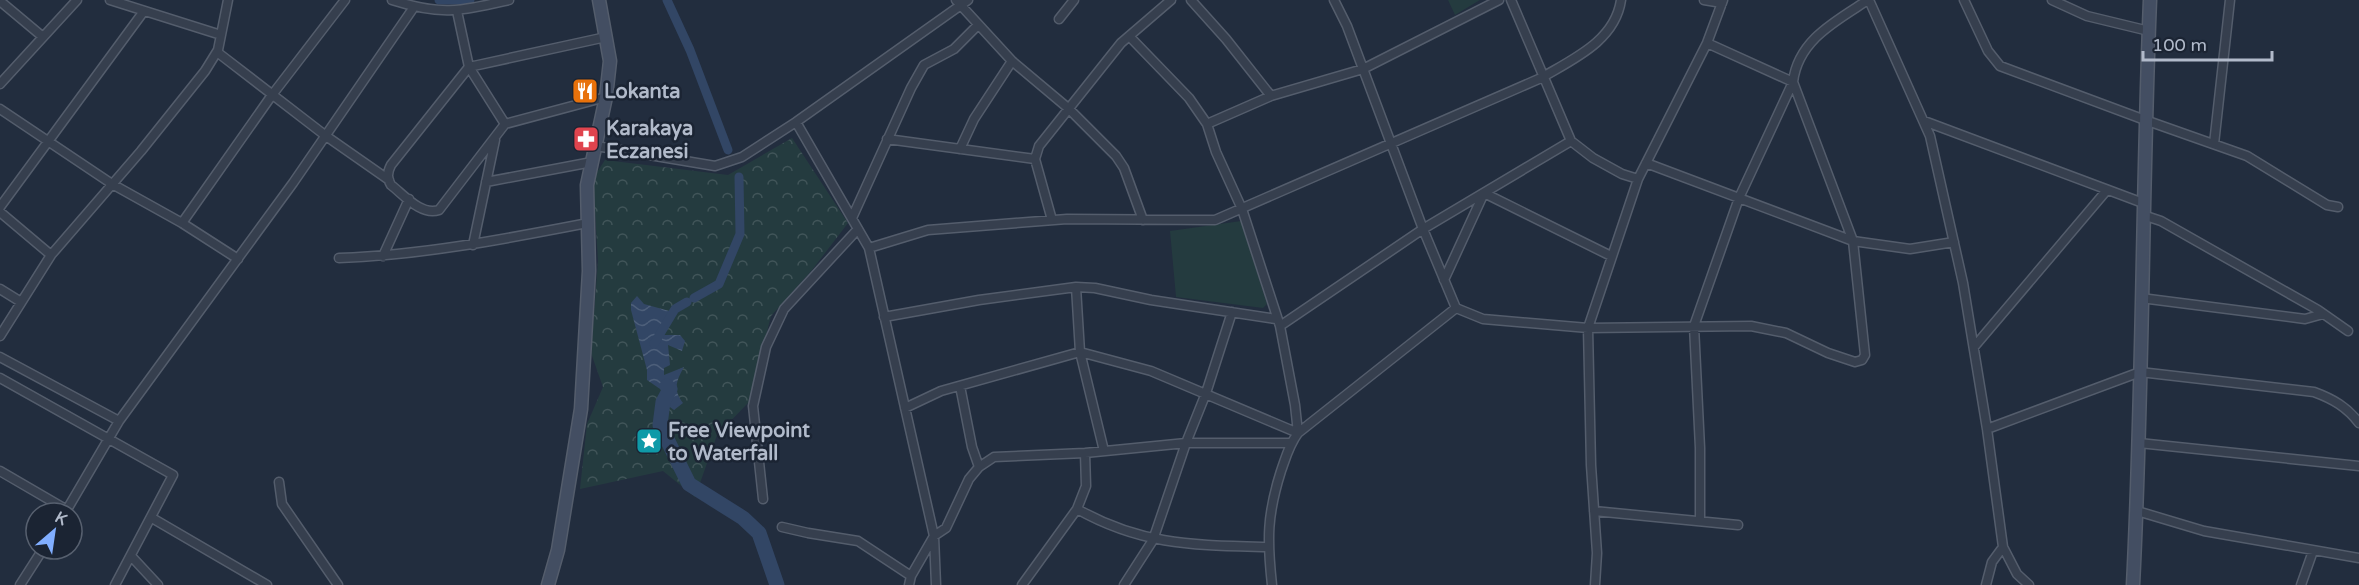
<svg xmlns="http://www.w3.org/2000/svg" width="2359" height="585" font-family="'Varela Round',sans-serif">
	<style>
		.forest { fill: url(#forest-crowns) }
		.park { fill: #243b3f }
		.water { fill: url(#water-waves) }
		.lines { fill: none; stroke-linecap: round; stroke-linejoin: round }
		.canal { stroke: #324665; stroke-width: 9 }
		.river { stroke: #324665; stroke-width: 15 }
		.street-casing { stroke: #545d6c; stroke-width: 11 }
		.secondary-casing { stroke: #545d6c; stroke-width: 15 }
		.street { stroke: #363f4e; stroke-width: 8 }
		.secondary { stroke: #434e62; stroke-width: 12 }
		.labels { text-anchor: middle; stroke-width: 5; stroke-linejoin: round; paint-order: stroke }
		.poi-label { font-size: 20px; font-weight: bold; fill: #b1baca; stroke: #1b2433; text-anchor: start }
	</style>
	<defs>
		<pattern id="forest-crowns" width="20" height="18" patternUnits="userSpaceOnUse" patternTransform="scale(1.5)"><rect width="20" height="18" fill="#243b3f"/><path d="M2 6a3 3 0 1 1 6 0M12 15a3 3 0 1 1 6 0" fill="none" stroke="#415559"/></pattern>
		<pattern id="water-waves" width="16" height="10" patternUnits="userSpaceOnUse" patternTransform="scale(1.5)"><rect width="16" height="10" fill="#324665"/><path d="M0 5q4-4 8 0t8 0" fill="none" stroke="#4d5f7a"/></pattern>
	</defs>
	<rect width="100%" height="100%" fill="#222d3e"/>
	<!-- forest -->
	<path class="forest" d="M792,138l56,85 -36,47 -41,46 -22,86 -32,33 -22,62 -32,-26 -83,18 7,-65 16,-37 -12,-34 7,-92 -5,-83 12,-18 123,15z"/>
	<!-- park -->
	<path class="park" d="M1448,0h32l-25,15z
		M1241,221l26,83 -4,4 -87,-11 -6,-66z"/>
	<!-- water -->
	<path class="water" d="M637,296l7,8 29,8v3l-11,8 -2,12h20l5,6 -3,10 -14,-6 2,20 -6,3v7l20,-8c-8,14 -11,23 -1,36l-9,7 -11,-8v-11l-16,-11v-10l-16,-60v-7z"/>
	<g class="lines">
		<!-- canal -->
		<path class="canal" d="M439,0h31
			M667,0l23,50 38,100
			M694,298l25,-14 21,-50 -1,-57
			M654,344l21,-35 12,-7"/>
		<!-- river -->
		<path class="river" d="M667,386l3,3 -7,13 -3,23 29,59 54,34 16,15 18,52"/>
		<defs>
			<path id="street" d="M110,0l111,35
				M392,0c50,16 68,11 117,0
				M956,0l56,61 56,47 48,48 8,12 19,52
				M1191,0l35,39 45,57
				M1334,0l13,26 76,203 33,79 27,11 105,9 163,-2 35,7 42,20 27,9 7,-2 3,-5 -12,-114 -60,-159c5,-42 43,-61 75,-82
				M1511,0l60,141 22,17 29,16 16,5
				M1704,0l18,3
				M1869,0l61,136 33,147 24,146 16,118 14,27 12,11
				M1964,0l24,51 12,15 145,54 102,36 80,49 11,2
				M2052,0l35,16 62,15
				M0,1l43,36
				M457,11l12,56 36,57
				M1059,19l15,-19
				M1129,36l60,62 18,26
				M217,52l109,84 63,44
				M0,84l77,-84
				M606,97l-101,27 -66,86c-18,6 -35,-15 -48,-25 -4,-7 -4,-12 0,-20l78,-98 137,-30
				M0,109l112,75 70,39 56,36
				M1924,121l219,82
				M796,122l73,126 65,288 2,49
				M887,139l148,20
				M2214,144l16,-144
				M596,146l119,20 27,-9 54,-35 172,-122
				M960,149l14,-30 38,-58
				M1646,163l207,78 57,8 44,-7
				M486,182l106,-20
				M0,207l144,-196
				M0,212l51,43
				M2143,215l18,6 157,89 30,21
				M852,218l59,-130 13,-23 30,-16 24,-24
				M1052,220l-17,-61 4,-13 82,-103 50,-43
				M182,223l90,-128 73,-95
				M473,245l22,-105
				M869,248l59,-18 139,-11 148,1 326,-142c32,-19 74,-37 80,-78
				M383,256l26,-57
				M339,258c84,-3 166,-19 249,-35
				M1444,280l40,-87 127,63
				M1076,287l4,65 24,99
				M0,289l21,13
				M2141,298l164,21 18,-5
				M884,317l95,-17 97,-13 19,1 56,12 125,19
				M1280,326l143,-97 148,-88
				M0,336l51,-81 90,-104 64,-80 13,-21 10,-50
				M1974,347l133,-157
				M0,357l119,64
				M0,378l173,97 -58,110
				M960,386l12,61 7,20
				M905,408l36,-17 139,-39 71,19 147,62
				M1987,429l153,-57 174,20c19,7 33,15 45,31
				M1298,433l-3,-28 -15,-79 -38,-117 -26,-57 -9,-28 64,-28 92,-27 136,-69
				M2139,443l220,23
				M0,471l67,39
				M279,482l3,22 56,81
				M763,499l-10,-93 13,-59 18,-38 74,-80
				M1077,509c66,37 118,36 191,38
				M1594,511l144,14
				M2137,511l67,20 155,27
				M65,513l54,-92 174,-238 121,-176
				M152,518l115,67
				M1700,521v-73l-6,-122 45,-128 54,-116 -86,-39
				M782,527l26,6 50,8 53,35
				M131,556l27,29
				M20,585l23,-36
				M909,585l2,-9 23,-40 12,-8 23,-49 10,-12 15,-10 91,-4 101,-10h104
				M1022,585l55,-76 9,-23 -1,-33
				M1124,585l29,-45 33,-97 20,-50 26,-81
				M1272,585c-5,-46 -5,-70 9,-114 5,-14 8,-26 17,-38l158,-125
				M1595,585l2,-32 -6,-88 -3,-137 50,-149 69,-136 16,-43
				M1986,585l6,-23 11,-15
				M2301,585l12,-34"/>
			<path id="secondary" d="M548,585l10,-35 23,-141 8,-138 -2,-86 19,-88 4,-36 -11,-61
				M2133,585c10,-195 9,-390 17,-585"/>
		</defs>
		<!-- street casing -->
		<use href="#street" class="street-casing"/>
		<!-- secondary casing -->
		<use href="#secondary" class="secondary-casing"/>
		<!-- street -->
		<use href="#street" class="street"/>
		<!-- secondary -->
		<use href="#secondary" class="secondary"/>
	</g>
	<!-- icons -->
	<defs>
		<symbol id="restaurant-square" viewBox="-11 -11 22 22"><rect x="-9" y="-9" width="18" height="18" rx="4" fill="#e8710a" stroke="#1b2433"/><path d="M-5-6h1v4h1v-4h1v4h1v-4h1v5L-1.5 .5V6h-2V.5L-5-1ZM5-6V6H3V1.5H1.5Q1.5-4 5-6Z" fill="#fff"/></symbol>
		<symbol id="pharmacy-square" viewBox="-11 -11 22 22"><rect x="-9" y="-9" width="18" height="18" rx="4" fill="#e0444e" stroke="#1b2433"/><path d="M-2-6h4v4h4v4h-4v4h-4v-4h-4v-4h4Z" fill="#fff"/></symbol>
		<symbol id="sight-square" viewBox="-11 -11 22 22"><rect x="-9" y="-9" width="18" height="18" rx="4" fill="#0f9aa8" stroke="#1b2433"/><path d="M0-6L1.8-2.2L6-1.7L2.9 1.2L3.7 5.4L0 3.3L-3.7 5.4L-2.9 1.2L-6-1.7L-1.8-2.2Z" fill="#fff"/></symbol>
	</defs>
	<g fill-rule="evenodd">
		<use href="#restaurant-square" x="570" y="76" width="30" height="30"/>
		<use href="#pharmacy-square" x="571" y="124" width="30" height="30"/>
		<use href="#sight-square" x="634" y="426" width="30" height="30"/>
	</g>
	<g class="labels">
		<!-- poi labels -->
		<g class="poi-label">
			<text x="604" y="98">Lokanta</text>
			<text x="606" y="135">Karakaya<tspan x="606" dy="23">Eczanesi</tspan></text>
			<text x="668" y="437">Free Viewpoint<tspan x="668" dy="23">to Waterfall</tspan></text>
		</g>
	</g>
	<!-- north arrow -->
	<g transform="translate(54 531) rotate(29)"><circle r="28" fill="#1b2433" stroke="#57606f" stroke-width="1.5"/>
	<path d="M0-4.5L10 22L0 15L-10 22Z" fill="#81aeff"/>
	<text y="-9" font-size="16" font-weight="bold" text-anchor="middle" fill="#b1baca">K</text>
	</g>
	<!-- scale -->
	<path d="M2143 51v9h129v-9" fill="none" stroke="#b1baca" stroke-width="3"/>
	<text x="2152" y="51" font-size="18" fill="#b1baca" stroke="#1b2433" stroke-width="4.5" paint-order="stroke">100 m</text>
</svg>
